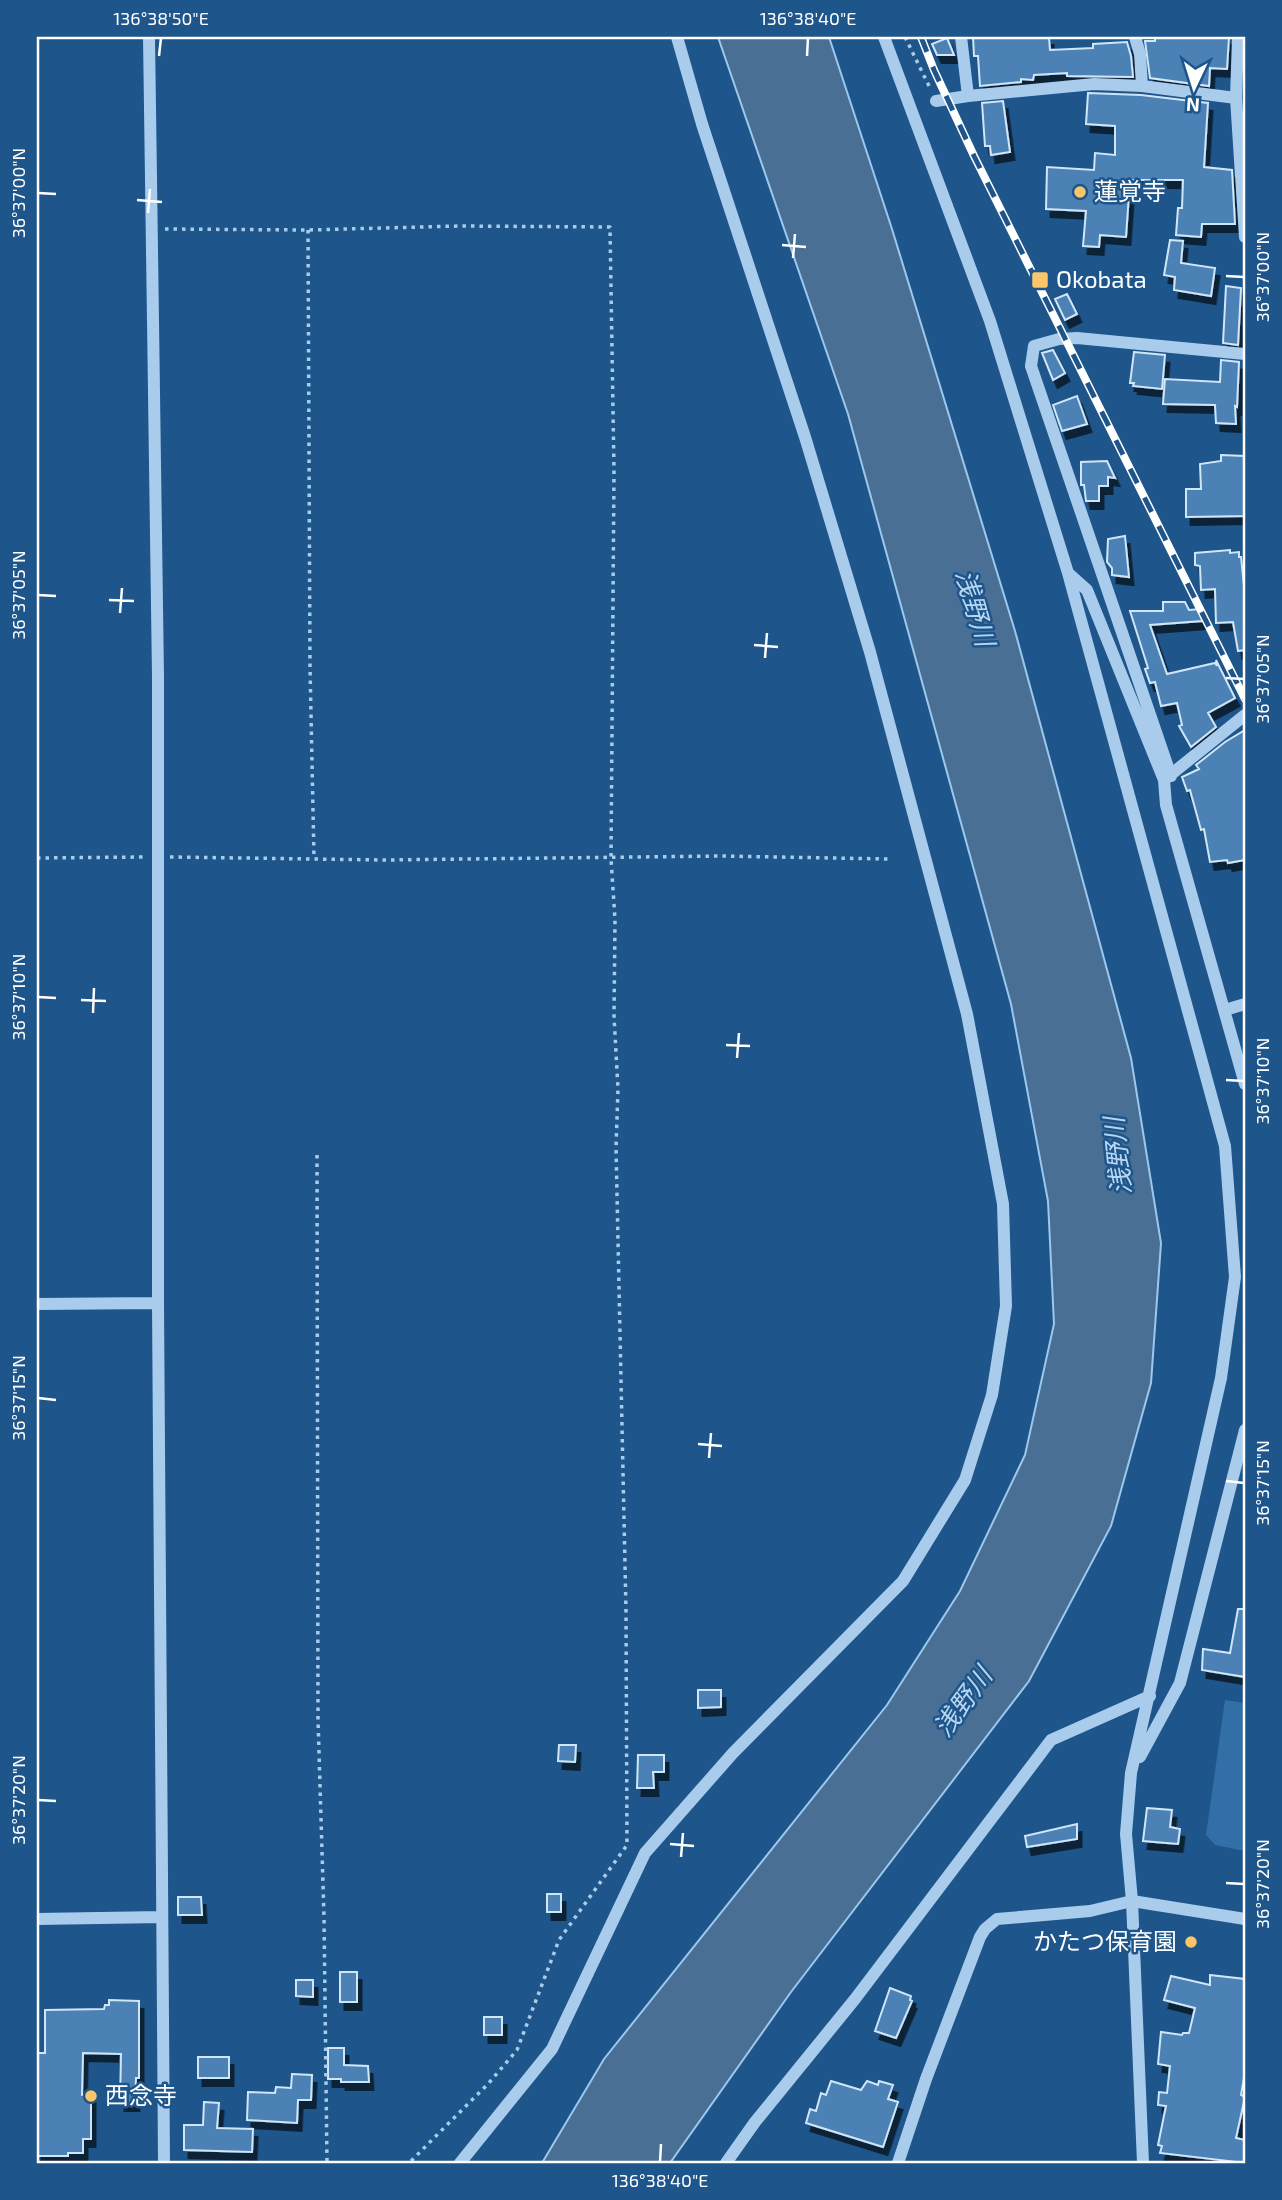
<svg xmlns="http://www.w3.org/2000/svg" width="1282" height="2200" font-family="'Exo 2','Noto Sans JP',sans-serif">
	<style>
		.green { fill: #326fa7 }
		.water { fill: #496f95; stroke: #9dc8ed; stroke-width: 2 }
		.building { fill: #4b81b4; stroke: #cfe5f8; stroke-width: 2; filter: url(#shadow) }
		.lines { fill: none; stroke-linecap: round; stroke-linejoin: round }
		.path { stroke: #aaccec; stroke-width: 3.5; stroke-dasharray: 3.5 5; stroke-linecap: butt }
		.minor { stroke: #aaccec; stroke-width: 12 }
		.rail-casing { stroke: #fff; stroke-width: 8 }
		.rail { stroke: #1e558a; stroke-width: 5; stroke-dasharray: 16; stroke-linecap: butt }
		.ticks { fill: none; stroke: #fff; stroke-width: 2.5 }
		.poi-dot { fill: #fac669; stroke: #1e558a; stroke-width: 2.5 }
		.labels { text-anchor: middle; stroke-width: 5; stroke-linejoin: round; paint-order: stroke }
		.poi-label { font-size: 24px; fill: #fff; stroke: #1e558a; text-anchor: start }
		.water-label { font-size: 26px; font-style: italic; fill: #b6d6f3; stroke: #1e558a }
		.neatline { fill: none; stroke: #fff; stroke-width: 2.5 }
		.ticks-label { font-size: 18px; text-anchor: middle; fill: #fff }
	</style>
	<defs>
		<filter id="shadow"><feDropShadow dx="4.5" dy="8" stdDeviation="0" flood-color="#0009"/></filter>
	</defs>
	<rect width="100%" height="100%" fill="#1e558a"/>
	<!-- green -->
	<path class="green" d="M1225,1700l20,3v148l-30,-6 -9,-10z"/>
	<!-- water -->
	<path class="water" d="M718,37h111l63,192 123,402 116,427 30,185 -10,140 -40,143 -82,155 -238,311 -121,171h-128l62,-104 283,-354 73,-114 65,-136 29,-131 -6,-123 -37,-197 -163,-590z"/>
	<!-- building -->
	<path class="building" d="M973,37h76l1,13 43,-2v-4l34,-2 4,14 2,21 -66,-1v-3l-33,2 -1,5 -12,-1v3l-41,4 -2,-30h-4z
		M1155,37h74l-2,32 -17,-1 -1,18 -59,-8 -5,-37h10z
		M947,38l7,17h-17l-5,-11z
		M1088,93l53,2 67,8 -4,64 28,3 3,54h-33l-1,13 -25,-2 2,-27h4l1,-28h-53l-4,57 -26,-2 -1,12 -16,-1 3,-35 -40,-2 1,-42 47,3 1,-17 20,2v-29l-29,-2z
		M1003,101l7,51 -19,3 -1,-9h-5l-3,-43z
		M1170,240l13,1 -2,22 34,5 -4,28 -37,-6 1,-13 -11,-2z
		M1226,286l15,2 -3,57 -15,-2z
		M1067,294l10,20 -12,6 -10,-21z
		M1053,350l12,23 -12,7 -11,-27z
		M1134,352l31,3 -3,34 -29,-3 1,-3h-4z
		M1221,360l18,2 -2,45 -2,-1 1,18 -20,-1 -1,-18 -52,-1 2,-25 55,3z
		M1077,396l10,28 -25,7 -9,-26z
		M1221,455l24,1v60l-59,1v-28h15l-1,-25 21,-3z
		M1107,461l8,17 -7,-1v9h-9v15h-13l-2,-16h-3v-23z
		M1125,536l4,41 -17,-2v-7l-5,-6 1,-23z
		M1230,550v3l9,-1v5h2l4,39v54l-7,1 -5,-29 -17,1 -1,-34 -14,1 -1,-24 -5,-1v-12z
		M1163,602h22l4,8 12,-1 1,12 -52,4 17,49 48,-11 2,3 -1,-6 19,38 -27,15 8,14 -25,20 -12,-21 3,-1 -5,-22 -16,3 -6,-24 -5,1 -5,-14 3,-1 -18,-57h33z
		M1245,730v130l-17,3 -1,-3 -17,2 -6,-33 -3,1 -11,-40 -3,1 -5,-14 17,-8 -3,-4 29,-23z
		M1238,1609h7v68l-43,-7 1,-21 27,4z
		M698,1690h23v17l-23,1z
		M559,1745h17l-1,17 -17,-1z
		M638,1755h26v17h-11l1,16h-17z
		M1147,1808l25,2 -2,17 10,2 -2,15 -35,-3z
		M1077,1824v15l-50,8 -2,-11z
		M547,1894h14v18h-14z
		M178,1897h23l1,18h-24z
		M340,1972h17v30h-17z
		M1210,1975l35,4v93l-4,23 4,2 -9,41 9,2v23l-85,-10 2,-7 -4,-1 8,-39 -8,-1 1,-13 8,1 3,-27 -12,-2 3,-32 21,3 1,-2h6l6,-25 -31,-8 7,-24 39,9z
		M296,1980h17v17l-17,-1z
		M890,1988l21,8 -1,4 2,1 -16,37 -21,-7z
		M109,2000l30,1v77h-3l-1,25h-15l1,-49 -38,-1 -1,42h9v44h-8v14h-15v3h-31v-103h8v-43l59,-1 1,-4h4z
		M484,2017h18v18h-18z
		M328,2048h16v17l24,1 1,16h-28v-3h-13z
		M198,2057h31v21h-31z
		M292,2074l20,1 -1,25h-13l-1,23 -50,-3 1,-28 27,1 1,-6 15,1z
		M831,2081l30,9 6,-9 11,4 1,-4 14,4 -5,14 10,3 -15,45 -77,-24 4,-14 6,2 5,-18 5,2z
		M204,2102l15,1 -2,25 36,1 -1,23 -68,-2v-25h19z"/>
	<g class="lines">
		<!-- path -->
		<path class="path" d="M905,37l26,53
			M165,229l143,1 151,-4 151,1 4,244 -3,388 4,60 -1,97 4,73 -2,59 10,463 1,234 -68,95 -42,110 -29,34 -79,79
			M308,230l2,436 4,192
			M170,857l214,3 337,-4 167,3
			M37,858l107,-1
			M317,1155l1,564 6,198 3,246"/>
		<!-- minor -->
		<path class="minor" d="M149,37l9,640v626l6,860
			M884,37l106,284 78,252 157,573 10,131 -14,101 -90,395 -5,61 6,67 11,262
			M961,37l7,59 126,-12 48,2 94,12
			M1135,37l5,17 2,32
			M1238,37l-2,61 9,139
			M936,101l32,-5
			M1068,573l19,17 77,190 81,-65
			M1171,776l-140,-410 3,-20 25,-7 18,-1 168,16
			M1164,780l2,25 79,279
			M1225,1010l20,-6
			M37,1304l121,-1
			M1140,1757l40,-74 65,-253
			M37,1919l125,-2
			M460,2163l92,-114 93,-196 88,-100 170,-172 62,-101 27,-85 14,-89 -3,-102 -36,-190 -97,-362 -65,-215 -103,-313 -25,-87
			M726,2163l29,-41 100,-123 196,-259 99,-44
			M898,2163l28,-84 54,-142 5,-8 12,-10 93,-8 42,-10 113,18"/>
		<defs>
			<path id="rail" d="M921,37l13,33 40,86 271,543"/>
		</defs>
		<!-- rail casing -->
		<use href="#rail" class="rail-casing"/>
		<!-- rail -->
		<use href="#rail" class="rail"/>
	</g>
	<!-- ticks -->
	<path class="ticks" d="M159,56l2,-18M807,56l1,-18M38,193l18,1M137,200l25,2M148,213l2,-24M782,245l24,2M793,258l2,-24M1226,276l18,1M38,595l18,1M109,600l25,1M120,613l2,-25M754,645l24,2M765,658l2,-25M1226,678l18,1M38,997l18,1M81,1000l25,1M93,1013l1,-25M726,1045l24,1M737,1058l2,-25M1226,1080l18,1M38,1398l18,2M698,1444l24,2M709,1458l2,-25M1226,1481l18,2M38,1800l18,1M670,1844l24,2M681,1857l2,-24M1226,1883l18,1M660,2162l1,-18"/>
	<!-- markers -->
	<g class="poi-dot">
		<circle cx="1080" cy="192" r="7"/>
		<rect x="1031" y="271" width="18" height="18" rx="3.5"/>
		<circle cx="1191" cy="1942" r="7"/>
		<circle cx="91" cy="2096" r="7"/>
	</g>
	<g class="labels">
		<!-- poi labels -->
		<g class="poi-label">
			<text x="1094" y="200">蓮覚寺</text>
			<text x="1056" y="288">Okobata</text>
			<text x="1177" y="1950" text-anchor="end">かたつ保育園</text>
			<text x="105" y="2104">西念寺</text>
		</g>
		<!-- water labels -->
		<g class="water-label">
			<text transform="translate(975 608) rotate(74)" y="9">浅野川</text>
			<text transform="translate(1118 1156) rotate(-96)" y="9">浅野川</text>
			<text transform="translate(963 1702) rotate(-54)" y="9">浅野川</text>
		</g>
	</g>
	<!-- border -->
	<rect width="1282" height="2200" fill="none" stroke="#1e558a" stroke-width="77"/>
	<!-- north arrow -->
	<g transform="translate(1194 88) rotate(184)" stroke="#1e558a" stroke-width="5" paint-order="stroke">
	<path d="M0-5L12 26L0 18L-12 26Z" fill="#ffffff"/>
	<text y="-10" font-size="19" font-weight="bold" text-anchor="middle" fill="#ffffff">N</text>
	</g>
	<rect x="38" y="38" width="1206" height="2124" class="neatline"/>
	<g class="ticks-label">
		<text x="161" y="25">136°38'50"E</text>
		<text x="808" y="25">136°38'40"E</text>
		<text transform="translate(19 193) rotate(-90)" y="6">36°37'00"N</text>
		<text transform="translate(1263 277) rotate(-90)" y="6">36°37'00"N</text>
		<text transform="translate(19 595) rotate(-90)" y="6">36°37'05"N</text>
		<text transform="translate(1263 679) rotate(-90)" y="6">36°37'05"N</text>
		<text transform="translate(19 997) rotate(-90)" y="6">36°37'10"N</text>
		<text transform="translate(1263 1081) rotate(-90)" y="6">36°37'10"N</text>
		<text transform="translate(19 1398) rotate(-90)" y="6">36°37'15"N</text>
		<text transform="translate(1263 1483) rotate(-90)" y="6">36°37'15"N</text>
		<text transform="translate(19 1800) rotate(-90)" y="6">36°37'20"N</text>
		<text transform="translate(1263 1884) rotate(-90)" y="6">36°37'20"N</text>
		<text x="660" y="2187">136°38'40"E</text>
	</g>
</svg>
